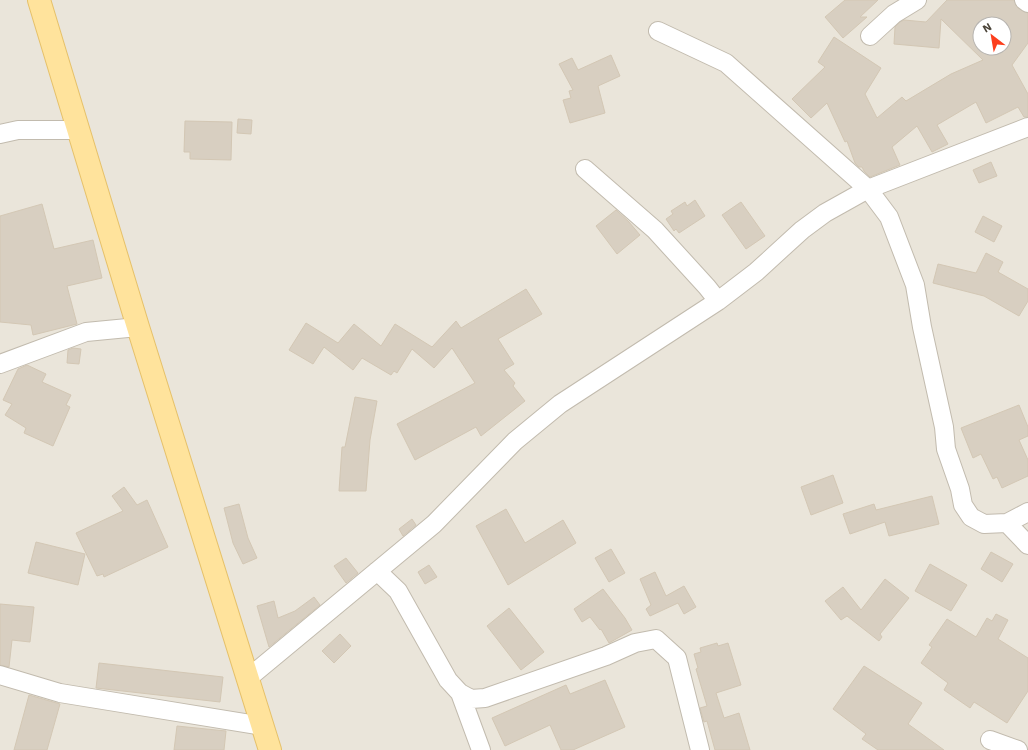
<svg xmlns="http://www.w3.org/2000/svg" width="1028" height="750" font-family="'Work Sans',sans-serif">
	<style>
		.residential { fill: #eae5da; fill-rule: evenodd }
		.building { fill: #d8cfc1; stroke: #d3c7b4; fill-rule: evenodd }
		.lines { fill: none; stroke-linecap: round; stroke-linejoin: round }
		.minor-casing { stroke: #c2bbae; stroke-width: 20 }
		.major-casing { stroke: #e6c16a; stroke-width: 24 }
		.minor { stroke: #fff; stroke-width: 18 }
		.major { stroke: #ffe39c; stroke-width: 22 }
	</style>
	<rect width="100%" height="100%" fill="#f6f3ec"/>
	<!-- residential -->
	<path class="residential" d="M0,0h1028v750h-1028zM980,24h24v24h-24z"/>
	<!-- building -->
	<path class="building" d="M845,0h33l-18,17h7l-24,21 -18,-21z
		M947,0h67l4,8 10,5v30l-16,22 16,29v23h-4l-6,-10 -32,16 -10,-21 -39,23 11,19 -16,8 -15,-26 -25,21 8,18 -30,12 -6,-6 -2,-4h-3l-4,-4 -8,-22 -2,1 -18,-39 -16,15 -19,-19 33,-32 -7,-5 16,-25 47,31 -16,26 12,24 25,-21 4,4 45,-27 32,-14 -42,-41 -2,29 -45,-4 1,-17 5,-5 4,-2 22,2zM980,24h24v24h-24z
		M611,55l9,21 -22,10 7,27 -35,10 -7,-23 8,-2 -2,-7 4,-1 -14,-26 13,-6 6,12z
		M238,119l14,1 -1,14 -14,-1z
		M185,121l47,1 -1,38 -41,-1v-7h-6z
		M991,162l6,14 -18,7 -6,-13z
		M695,200l10,16 -26,17 -3,-4 -2,2 -8,-12 7,-5 -2,-3 14,-9 2,4z
		M741,202l24,34 -19,13 -24,-34z
		M42,204l12,45 39,-9 9,38 -35,8 10,38 -44,11 -2,-10 -31,-3v-106z
		M616,210l13,12 11,13 -23,19 -21,-28z
		M983,216l19,10 -8,16 -19,-10z
		M986,253l17,9 -5,10 30,17v12l-9,15 -35,-20 -51,-13 5,-19 38,9z
		M526,289l16,25 -44,25 16,25 -10,6 11,13 -2,3 12,15 -44,35 -5,-9 -61,33 -18,-36 78,-41 -23,-35 -18,20 -22,-19 -15,24 -3,-2 -3,4 -29,-17 -9,12 -29,-23 -11,17 -24,-14 17,-27 32,20 16,-19 27,22 14,-22 37,23 24,-26 5,7z
		M73,348l8,1 -2,15 -12,-1 1,-13z
		M27,365l19,9 -4,8 29,13 -5,10 4,2 -17,39 -29,-13 2,-5 -21,-13 7,-11 -9,-4 15,-31z
		M355,397l22,4 -7,39 -4,51h-27l3,-44h3z
		M1019,405l9,22v9l-9,4 9,20v16l-26,12 -5,-11 -4,2 -12,-25 -8,4 -12,-30z
		M833,475l10,28 -32,12 -10,-28z
		M124,487l13,18 10,-5 21,47 -64,30 -1,-3 -6,2 -21,-43 47,-22 -11,-15z
		M932,496l7,28 -50,12 -4,-14 -35,12 -7,-20 31,-10 2,6z
		M239,504l9,34 9,20 -14,6 -10,-21 -9,-35z
		M506,509l19,34 38,-23 13,23 -68,42 -32,-59z
		M412,519l4,6 -13,11 -4,-7z
		M36,542l49,12 -7,31 -50,-12z
		M611,549l14,24 -16,9 -14,-24z
		M991,552l22,12 -11,18 -21,-13z
		M346,558l12,15 -12,10 -12,-17z
		M930,564l37,21 -16,26 -36,-20z
		M429,565l8,12 -12,7 -7,-12z
		M655,572l11,24 18,-10 12,21 -12,7 -6,-11 -28,13 -4,-7 5,-4 -11,-26z
		M885,579l24,19 -29,36 2,3 -3,4 -32,-25 -6,4 -16,-19 18,-14 18,23z
		M603,589l22,29 7,12 -23,13 -8,-14 -1,1 -10,-13 -8,5 -8,-13z
		M314,597l6,8 -51,42 -12,-41 17,-5 4,17 17,-7z
		M0,604l34,3 -4,35 -18,-2 -3,27 -9,-2z
		M509,608l35,44 -23,18 -34,-44z
		M996,614l12,6 -10,19 30,19v33l-21,32 -33,-21 -4,6 -26,-18 4,-7 -27,-20 11,-16 -3,-2 18,-26 29,18 11,-19 5,3z
		M340,634l11,12 -17,17 -12,-12z
		M717,643l1,3 10,-3 13,42 -25,8 8,25 15,-5 11,37h-35l-8,-29 -3,1 -4,-14 7,-2 -11,-37 2,-1 -4,-14 7,-2 -1,-4z
		M99,663l124,14 -3,25 -124,-14z
		M864,666l58,37 -14,21 36,26h-66l-16,-11 4,-5 -33,-25z
		M605,680l20,47 -52,23h-12l-11,-25 -45,21 -13,-28 74,-33 4,9z
		M29,695l31,9 -13,46h-33z
		M177,726l49,5 -2,19h-50z"/>
	<g class="lines">
		<defs>
			<path id="minor" d="M1024,0l4,3
				M658,31l68,32 142,126 21,28 26,68 7,42 22,100 2,22 14,40 3,16 8,12 13,7 23,-1 21,-11
				M870,36l24,-22 23,-14
				M0,134l18,-4h60
				M585,169l70,61 52,57 11,14
				M0,364l86,-32 52,-5
				M1007,523l21,22
				M377,571l21,20 50,89 12,13 11,6 14,-1 121,-42 29,-13 21,-4 21,19 23,92
				M0,675l60,18 203,33
				M247,679l187,-155 81,-83 45,-37 158,-103 38,-29 46,-42 23,-17 43,-24 160,-62
				M460,693l21,57
				M990,740l28,10"/>
			<path id="major" d="M39,0l99,327 132,423"/>
		</defs>
		<!-- minor casing -->
		<use href="#minor" class="minor-casing"/>
		<!-- major casing -->
		<use href="#major" class="major-casing"/>
		<!-- minor -->
		<use href="#minor" class="minor"/>
		<!-- major -->
		<use href="#major" class="major"/>
	</g>
	<!-- north arrow -->
	<g transform="translate(992 36) rotate(329)"><circle r="19" fill="#ffffff" stroke="#b7b4b0"/>
	<path d="M0-3L7 15L0 10L-7 15Z" fill="#fc3f1d"/>
	<text y="-6" font-size="11" font-weight="bold" text-anchor="middle" fill="#4b4439">N</text>
	</g>
</svg>
